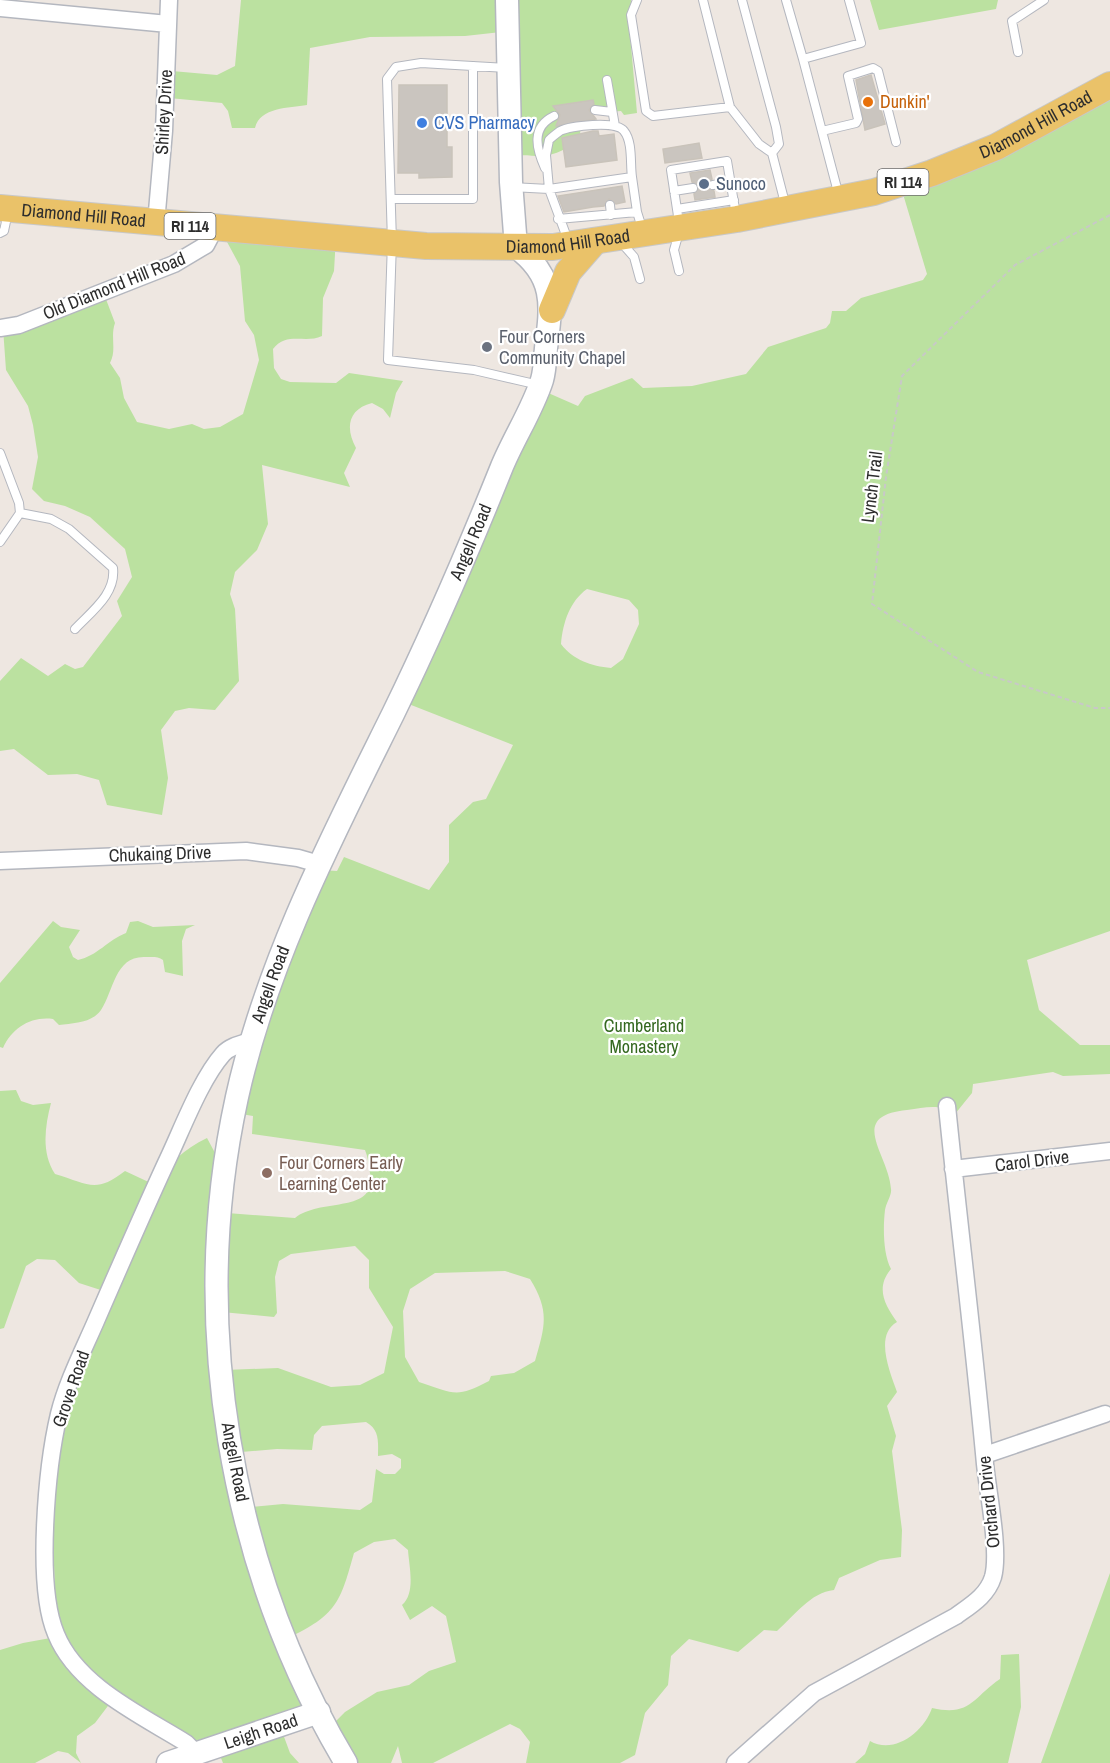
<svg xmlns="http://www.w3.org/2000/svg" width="1110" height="1763" font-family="'Archivo Narrow',sans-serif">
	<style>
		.green { fill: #bbe1a0; fill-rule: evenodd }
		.building { fill: #cac5bf; stroke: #c9c3ba; stroke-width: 1.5 }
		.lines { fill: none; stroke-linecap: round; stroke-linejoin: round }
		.lane-casing { stroke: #b4b7bf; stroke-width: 10 }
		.street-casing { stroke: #b4b7bf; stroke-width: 19 }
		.secondary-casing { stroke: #b4b7bf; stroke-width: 25 }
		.primary-casing { stroke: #c8c8c8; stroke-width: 28 }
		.path { stroke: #c8c8c8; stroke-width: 2; stroke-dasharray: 4.5 3; stroke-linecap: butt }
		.lane { stroke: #fff; stroke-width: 8 }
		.street { stroke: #fff; stroke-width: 16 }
		.secondary { stroke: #fff; stroke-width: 22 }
		.primary { stroke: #eac269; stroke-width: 26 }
		.food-dot { fill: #e8710a; stroke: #fff; stroke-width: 2 }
		.shop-dot { fill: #3f7fe0; stroke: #fff; stroke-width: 2 }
		.service-dot { fill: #5c6f8a; stroke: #fff; stroke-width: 2 }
		.worship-dot { fill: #6b7280; stroke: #fff; stroke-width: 2 }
		.education-dot { fill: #8d6e63; stroke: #fff; stroke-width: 2 }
		.labels { text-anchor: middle; stroke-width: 4.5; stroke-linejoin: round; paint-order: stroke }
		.shield { fill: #fff; stroke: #6c6c6c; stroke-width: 1.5 }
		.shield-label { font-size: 16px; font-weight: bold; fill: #2d2d2d }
		.food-label { font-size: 18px; fill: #c56008; stroke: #fff; text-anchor: start }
		.street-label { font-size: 18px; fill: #2d2d2d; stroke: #fff }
		.shop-label { font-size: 18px; fill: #366cbe; stroke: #fff; text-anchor: start }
		.service-label { font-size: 18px; fill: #4e5e75; stroke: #fff; text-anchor: start }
		.worship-label { font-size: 18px; fill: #5b616d; stroke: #fff; text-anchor: start }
		.park-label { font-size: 18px; fill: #34681f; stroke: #fff }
		.education-label { font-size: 18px; fill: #785e54; stroke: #fff; text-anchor: start }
	</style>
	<rect width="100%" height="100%" fill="#eee7e1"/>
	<!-- green -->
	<path class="green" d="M241,0h390l-1,35 7,78 -13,2 -3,-4 -38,3 -4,26c-23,17 -34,17 -61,15l-7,-124 -46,5 -95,1 -60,11 -3,57c-18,3 -47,2 -52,23h-23l-4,-17 -6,-8 -53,-5 3,-27 45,4 18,-9z
		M870,0h128l-2,9 -117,21z
		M1110,91v840l-83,29 12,50 41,35h30v29l-47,2 -10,-4 -80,12 -1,9 -17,21c-17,-11 -29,-6 -48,-4 -61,6 -18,44 -16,79 1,6 -5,14 -6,21 -2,17 -2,44 6,59 -16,19 -6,36 6,53 -23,13 -7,50 0,70l-10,14 9,30 -4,15 10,79 -1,27 -21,3 -41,18 -5,12c-23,2 -40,26 -57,41l-13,-1 -26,22 -49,-13 -18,17 -3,29 -23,28 -10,42 -15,8h-94l4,-21 -10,-13 -10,-5 -77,39h-31l-4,-17 -7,17h-39l-20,-38 13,-13 32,-20 32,-7 20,-14 27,-9 -10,-46 -14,-10 -22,14 -8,-15c14,-12 7,-39 6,-55l-13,-11 -21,3 -20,11c-13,46 -16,61 -62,83l25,57 -37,33 10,27 9,10h-76l-6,-15 -13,1 -87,-55 -22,29 -18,13 -1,17 5,10 -13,-10 -10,-2 -23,12h-35v-113l23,-7 33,-6c1,-65 -10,-131 2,-197 9,-51 32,-99 52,-147l-31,-10 -24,-23 -18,-1 -11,7 -22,62 -4,1v-238l16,-1 5,11 12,4 18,-2c-6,23 -10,50 4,71 34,10 40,20 70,-3l30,14c14,-22 29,-36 52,-47l15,28 5,47 68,5c27,-21 82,-3 75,-45 -1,-7 -2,-16 -5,-23l-113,-16 1,-18 -12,-2 5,-34 75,-210 16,1 7,-14 85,33 20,-28v-37l24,-23 13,-3 27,-54 -112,-44 145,-309 32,14 7,-10 47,-18 11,10 49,-2 54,-12 22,-27 58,-19 4,-5 2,-12h14l15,-13 62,-18 4,-6 -27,-90zM587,589l42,11 9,10 1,14 -16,35 -12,9c-20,-2 -38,-8 -50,-24 2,-22 9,-43 26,-55zM355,1246l14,14v28l24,39 -9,46 -24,12 -29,2 -53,-19 -53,2 -3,-58 52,5 3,-4 -2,-36 4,-16 12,-7zM505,1271l25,8c20,32 15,47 5,82l-21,12 -23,3 -2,5c-34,18 -35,12 -70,1l-14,-25 -2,-46 7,-22 25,-16zM366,1422c14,8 12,20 12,34l14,-2 9,5v9l-6,6h-11l-8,-5 -4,33 -12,8 -77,-6 -33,3 -9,-55 36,-3 35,1 2,-15 8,-9z
		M336,237l-2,34 -11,27 -1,38c-17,8 -35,-5 -49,13l1,19 7,11 9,3 46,1 13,-10 54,8 -7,12 -6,25 -7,-9 -11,-6c-24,6 -27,25 -16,45l-12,25 6,14 -88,-22 6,59 -11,26 -22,22 -5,22 5,15 4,72 -24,29 -26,-2 -14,3 -14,19 7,48 -6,37 -55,-10 -8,-25 -22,-6 -29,1 -34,-26 -14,2v-70l21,-23 27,18 17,-12 10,5 8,-2 39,-51 -5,-15 15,-24 -7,-28 -35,-32 -25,-11 -21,-5 -12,-12 6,-32 -5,-32 -5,-19 -22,-36 -3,-42 101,-34 11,29c-5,14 2,27 -5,40l10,15 4,20 13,24 32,7 23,-5 12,5 16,-2 23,-13 16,-54 -5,-25 -9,-14 -5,-55 -14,-26z
		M53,921l8,6 19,3 -11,17 4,10 5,3c19,-4 30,-20 48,-27l4,-11 8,-1 15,6 42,-2 -9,4 -4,12 1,35 -18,-4 -2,-12c-5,-4 -11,-3 -17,-3 -31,-2 -32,33 -45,53 -9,13 -27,13 -42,15l-6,-6c-22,-3 -41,9 -50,29l-3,-1v-64z
		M1110,1573v190h-69z
		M1019,1654l2,53 -13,56h-153l10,-9 5,-13c24,14 54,-9 62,-33 39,9 41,-11 68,-29l1,-24z"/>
	<!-- building -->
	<path class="building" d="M871,75l14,49 -20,6 -9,-50z
		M399,85h48v62h5v30l-33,1v-5h-21z
		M593,100l1,4 -5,6 7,9 -40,7 4,-11 -7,-9z
		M593,131h5l1,5 15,-2 3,26 -51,7 -4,-29z
		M699,143l3,15 -37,5 -2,-14z
		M710,170l2,9 -5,8 7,4 1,6 -20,3 -1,-6 5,-8 -7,-4 -2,-9z
		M622,186l3,16 -9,2 -7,-5 -5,7 -11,1 -29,5 -6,-16z"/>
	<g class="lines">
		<defs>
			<path id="lane" d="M637,0l-6,15 15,96 7,5 77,-9
				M703,0l27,107 29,37 13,9 14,54
				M742,0l34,127 3,17 -7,9
				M786,0l17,59
				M1018,52l-6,-31 32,-21
				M507,68l-86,-5 -25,4 -9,12 5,163 -4,118 86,10 65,15
				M607,80l8,46
				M595,110l17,2
				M822,131l34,-8 2,-4 -10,-43 25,-8 5,3 18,71
				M545,168c-9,-20 -14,-41 9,-52
				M632,177c-2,-13 1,-35 -8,-46 -8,-11 -54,-5 -64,0 -4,3 -8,6 -11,9l-3,15 3,34 83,-12 5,35
				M713,185l18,-3
				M511,187l38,2 20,54
				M674,191l19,-3
				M839,196l-36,-137 58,-16 -12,-43
				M391,199h82v-133
				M610,205l1,10
				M677,209l57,-9
				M558,219l79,-7 6,19
				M0,233l4,-2 4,-19
				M619,240l15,17 6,22
				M679,271l-5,-21 6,-21 -9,-59 56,-9 9,54
				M0,453l19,50 1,10 -20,29
				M20,513l31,6 18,10 44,39c3,26 -21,43 -38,61"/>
			<path id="street" d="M0,8l168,16
				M156,223l8,-92 5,-131
				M0,328l19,-3 155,-61 32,-19 9,-17
				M0,861l246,-10 52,7 21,6
				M953,1169l157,-18
				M985,1455l120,-41
				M195,1752l-9,-9c-45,-28 -109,-57 -130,-109 -21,-49 -9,-169 3,-220 8,-32 24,-63 37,-93 23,-53 46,-106 70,-158 15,-31 34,-83 57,-109 7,-8 18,-10 28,-13
				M735,1763l79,-70 142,-77c15,-11 31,-20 37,-39 7,-26 -5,-84 -8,-113 -11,-120 -26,-239 -38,-358"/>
			<g id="secondary">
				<path id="s1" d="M168,1763l151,-51"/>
				<path id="s2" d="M346,1763c-117,-196 -158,-443 -109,-666 30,-136 95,-260 156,-383 39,-80 75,-163 108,-245 12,-30 31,-58 41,-89 3,-10 3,-22 4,-32 6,-44 9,-72 -30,-101l-5,-65 -4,-182"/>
			</g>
			<g id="primary">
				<path id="s3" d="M0,208l426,38 127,1 184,-28 137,-27 58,-19 64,-26 114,-62"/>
				<path d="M552,310l16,-38 27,-31"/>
			</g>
		</defs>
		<!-- lane casing -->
		<use href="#lane" class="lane-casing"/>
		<!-- street casing -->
		<use href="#street" class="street-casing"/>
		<!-- secondary casing -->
		<use href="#secondary" class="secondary-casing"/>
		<!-- primary casing -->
		<use href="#primary" class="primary-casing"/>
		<!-- path -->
		<path class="path" d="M1110,215l-95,50 -113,111 -16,101 -14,127 106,68 117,36h15"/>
		<!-- lane -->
		<use href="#lane" class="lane"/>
		<!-- street -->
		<use href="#street" class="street"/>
		<!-- secondary -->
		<use href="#secondary" class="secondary"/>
		<!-- primary -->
		<use href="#primary" class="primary"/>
	</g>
	<!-- markers -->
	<circle class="food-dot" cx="868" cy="102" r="6"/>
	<circle class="shop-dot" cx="422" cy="123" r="6"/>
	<circle class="service-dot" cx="704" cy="184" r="6"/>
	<circle class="worship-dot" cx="487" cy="347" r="6"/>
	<circle class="education-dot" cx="267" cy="1173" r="6"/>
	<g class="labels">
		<!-- shield labels -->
		<g class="shield">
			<rect x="877.5" y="169" width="51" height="26" rx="4.5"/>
			<rect x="164.5" y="213" width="51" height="26" rx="4.5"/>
		</g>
		<g class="shield-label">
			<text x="903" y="188">RI 114</text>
			<text x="190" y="232">RI 114</text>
		</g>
		<!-- food labels -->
		<g class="food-label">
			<text x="880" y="108">Dunkin'</text>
		</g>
		<!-- street labels -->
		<g class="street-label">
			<text transform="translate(164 112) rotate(-87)" y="6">Shirley Drive</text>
			<text dy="6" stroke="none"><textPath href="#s3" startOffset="1056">Diamond Hill Road</textPath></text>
			<text dy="6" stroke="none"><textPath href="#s3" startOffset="84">Diamond Hill Road</textPath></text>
			<text dy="6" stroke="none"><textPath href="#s3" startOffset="570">Diamond Hill Road</textPath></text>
			<text transform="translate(114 286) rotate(-22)" y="6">Old Diamond Hill Road</text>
			<text transform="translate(872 487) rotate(-83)" y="6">Lynch Trail</text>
			<text dy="6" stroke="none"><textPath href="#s2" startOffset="1294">Angell Road</textPath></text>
			<text transform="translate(160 854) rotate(-2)" y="6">Chukaing Drive</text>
			<text dy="6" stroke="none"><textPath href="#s2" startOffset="808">Angell Road</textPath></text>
			<text transform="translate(1032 1161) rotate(-7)" y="6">Carol Drive</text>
			<text transform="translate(71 1389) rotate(-71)" y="6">Grove Road</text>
			<text transform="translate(235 1462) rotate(79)" y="6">Angell Road</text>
			<text transform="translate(989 1502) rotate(-96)" y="6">Orchard Drive</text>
			<text dy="6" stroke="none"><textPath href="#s1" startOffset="98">Leigh Road</textPath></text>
		</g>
		<!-- shop labels -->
		<g class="shop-label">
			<text x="434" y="129">CVS Pharmacy</text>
		</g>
		<!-- service labels -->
		<g class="service-label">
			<text x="716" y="190">Sunoco</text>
		</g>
		<!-- worship labels -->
		<g class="worship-label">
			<text x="499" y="343">Four Corners<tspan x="499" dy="21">Community Chapel</tspan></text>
		</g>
		<!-- park labels -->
		<g class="park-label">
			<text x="644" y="1032">Cumberland<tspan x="644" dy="21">Monastery</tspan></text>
		</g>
		<!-- education labels -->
		<g class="education-label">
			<text x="279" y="1169">Four Corners Early<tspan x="279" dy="21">Learning Center</tspan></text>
		</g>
	</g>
</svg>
